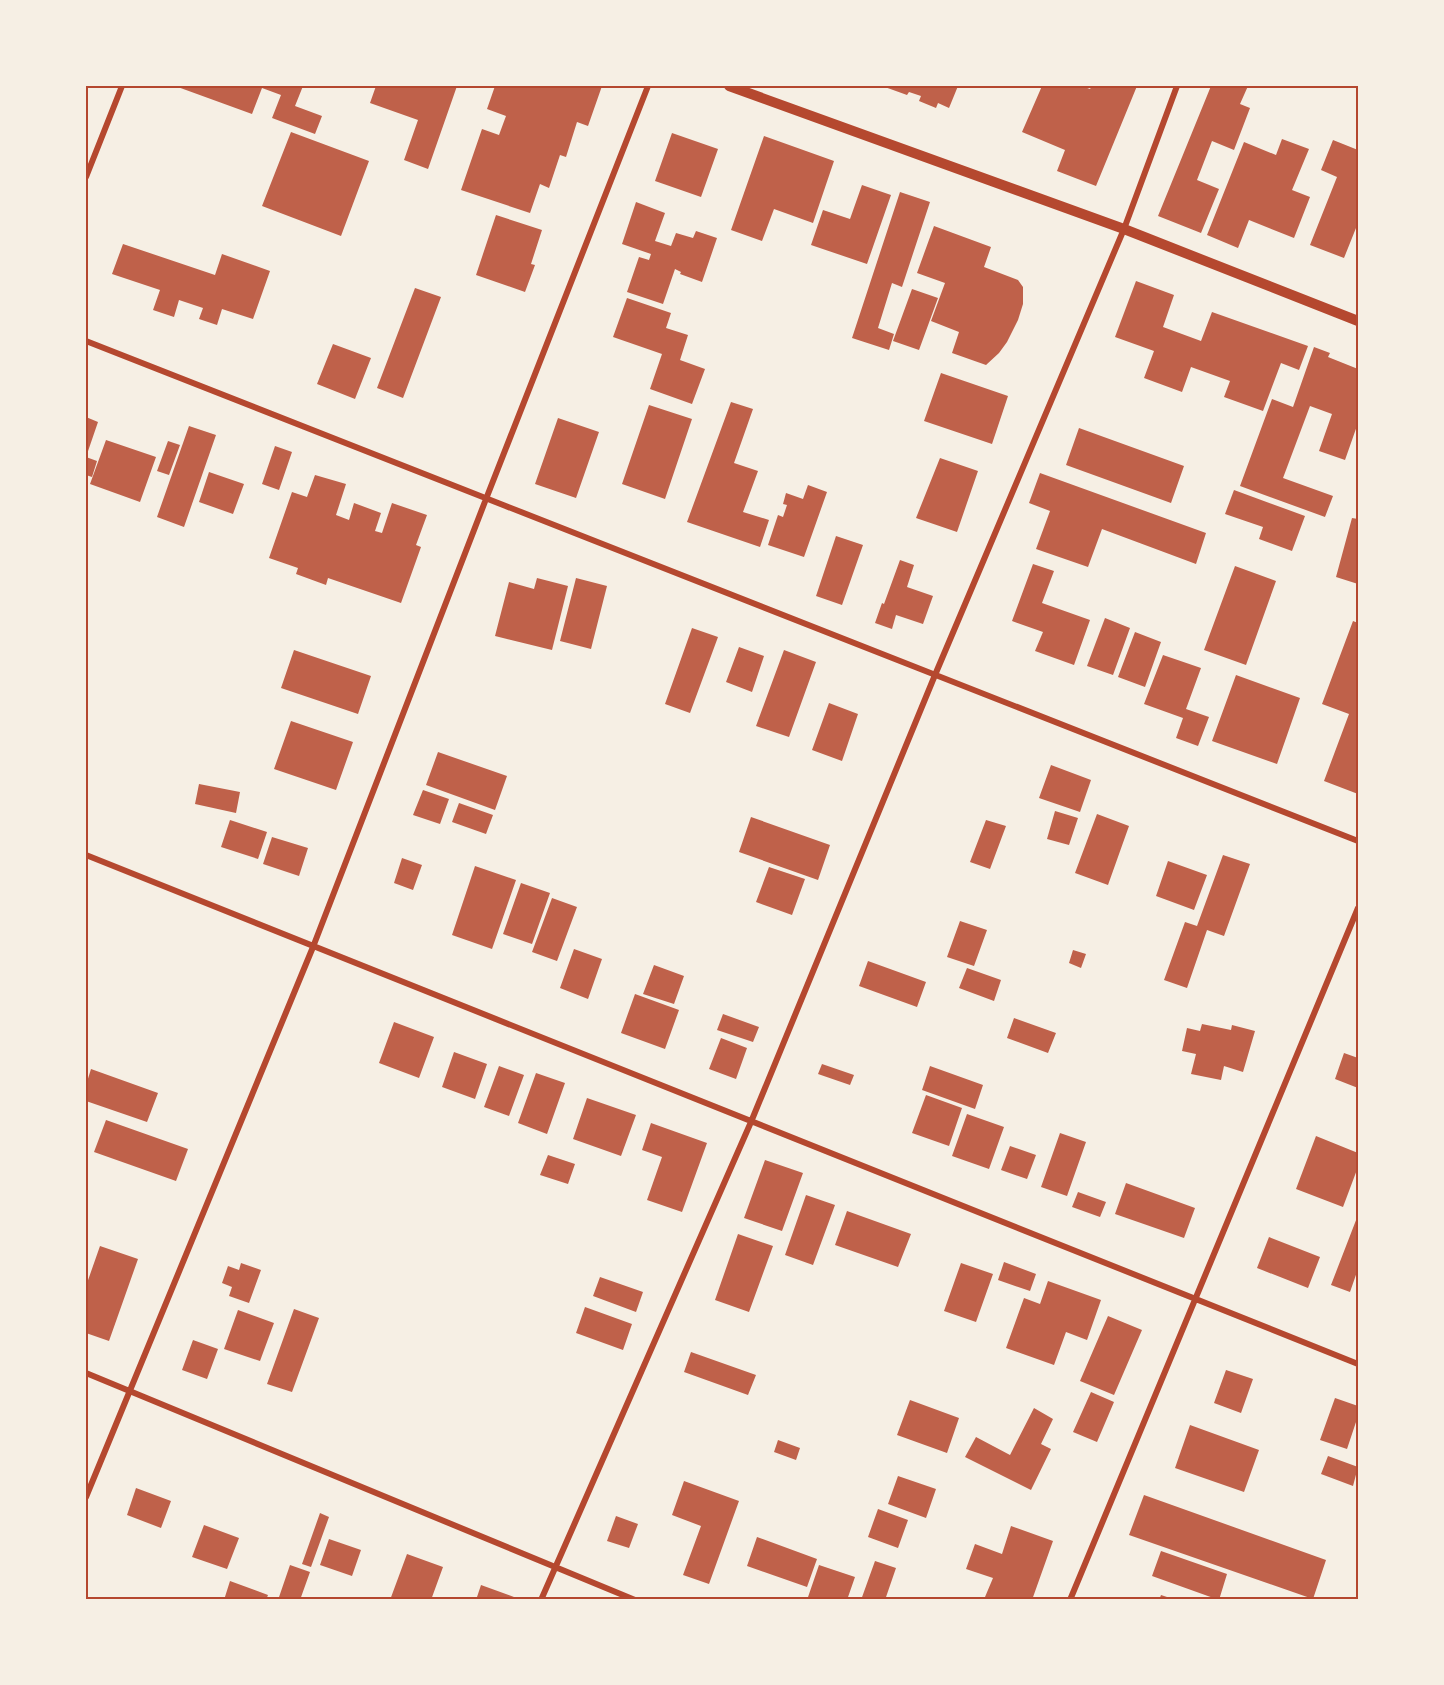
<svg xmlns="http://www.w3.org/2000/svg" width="1444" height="1685" font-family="'Roboto Condensed',sans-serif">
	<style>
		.building { fill: #bf614a }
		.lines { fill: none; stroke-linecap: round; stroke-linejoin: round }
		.minor { stroke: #b5482f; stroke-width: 6 }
		.tertiary { stroke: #b5482f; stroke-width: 10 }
		.neatline { fill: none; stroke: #b5482f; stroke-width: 2 }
	</style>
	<rect width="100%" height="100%" fill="#f6efe4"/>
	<!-- building -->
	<path class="building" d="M175,86h128l-8,20 27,10 -7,18 -43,-16 9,-23 -19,-7 -10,26z
		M376,86h81l-29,83 -24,-9 14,-40 -48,-17z
		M495,86h107l-14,40 -11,-4 -11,35 -6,-2 -11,33 -9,-4 -10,29 -69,-23 21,-61 17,6 7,-19 -19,-7z
		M882,86h76l-9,22 -11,-5 -2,5 -17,-7 2,-5 -12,-4 -2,3z
		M1042,86h40l8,3 2,-3h45l-41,100 -39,-15 8,-21 -43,-18z
		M1211,86h37l-8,18 10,4 -16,42 -22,-9 -15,39 22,9 -18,44 -43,-17z
		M291,132l78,29 -28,75 -79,-30z
		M672,133l46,16 -17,48 -46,-16z
		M764,136l70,25 -21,62 -39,-14 -12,32 -31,-11z
		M1282,139l27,10 -17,41 18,7 -16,41 -45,-18 -11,28 -31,-13 37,-93 32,13z
		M1333,140l25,10v73l-14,35 -34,-13 27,-68 -16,-7z
		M862,185l29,10 -24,69 -56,-19 12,-35 27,9z
		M900,192l30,10 -28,85 -10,-4 -14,45 16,6 -5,16 -37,-12z
		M636,202l29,11 -10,28 16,5 5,-13 17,5 3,-7 21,7 -15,44 -22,-8 1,-2 -6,-3 -12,35 -36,-12 12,-35 10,3 2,-6 -29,-10z
		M496,215l46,15 -11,34 4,1 -10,27 -49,-17z
		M934,226l57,21 -7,20 34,13 5,7v17l-5,16 -11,22 -8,11 -13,12 -34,-12 7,-21 -28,-11 14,-38 -28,-10z
		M123,244l92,31 7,-21 48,17 -17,48 -31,-10 -5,16 -18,-6 4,-11 -24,-8 -5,17 -21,-7 7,-20 -48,-16z
		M1136,281l38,14 -11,32 38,14 11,-29 96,34 -9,24 -18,-7 -18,48 -39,-14 6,-16 -39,-14 -9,25 -38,-14 10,-27 -39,-14z
		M415,288l26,9 -38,101 -26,-10z
		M912,289l26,9 -19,52 -26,-9z
		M627,298l44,15 -5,15 22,7 -8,25 25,9 -13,35 -42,-15 12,-35 -49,-17z
		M333,344l38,14 -16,41 -38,-15z
		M1314,347l16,6 -2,4 30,12v54l-13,37 -26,-9 13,-37 -22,-8 -27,72 50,18 -8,21 -85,-31 32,-87 21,8z
		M941,373l67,23 -16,48 -68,-23z
		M731,402l22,7 -19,54 24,8 -15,41 26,8 -9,27 -73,-25z
		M649,405l43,14 -27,80 -43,-15z
		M86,417l12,5 -12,35z
		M558,418l41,14 -23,66 -41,-14z
		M189,426l27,9 -32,92 -27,-10z
		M1079,428l105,38 -13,37 -105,-38z
		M106,440l50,17 -16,45 -50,-18z
		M168,441l12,4 -11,30 -12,-4z
		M275,446l17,6 -13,38 -17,-6z
		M86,457l11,4 -5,16 -6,-2z
		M940,458l38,13 -21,61 -41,-14z
		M209,472l35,12 -11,30 -34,-12z
		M1040,473l166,60 -10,31 -94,-35 -14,38 -52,-18 14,-38 -21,-8z
		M315,475l31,9 -10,31 13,5 5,-17 27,10 -6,18 7,2 10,-30 35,12 -11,30 5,2 -20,56 -73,-25 -2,7 -30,-11 2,-6 -29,-10 23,-66 15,5z
		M808,485l19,7 -23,65 -36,-12 10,-30 5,2 4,-12 -4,-1 3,-11 17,6z
		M1234,490l71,26 -13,35 -33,-12 4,-12 -38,-13z
		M1352,518l6,1v65l-22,-7z
		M836,536l27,9 -21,60 -26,-9z
		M900,560l14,5 -7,22 26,9 -10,28 -27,-9 -4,14 -17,-6 7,-20 2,1z
		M1033,564l21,7 -12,32 48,17 -16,45 -39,-14 8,-19 -31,-11z
		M1235,566l41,15 -30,84 -42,-15z
		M537,578l31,8 -16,64 -57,-14 14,-54 25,7z
		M576,578l31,8 -16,63 -31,-8z
		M1105,618l25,10 -17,47 -26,-9z
		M1353,621l5,2v171l-34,-13 25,-67 -27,-10z
		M692,628l26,9 -28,76 -25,-9z
		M1135,632l26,10 -16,45 -27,-10z
		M739,647l25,9 -12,36 -26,-10z
		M294,650l77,26 -13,38 -77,-26z
		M784,650l32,12 -27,75 -33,-11z
		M1163,655l38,13 -15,41 23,8 -11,29 -22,-8 7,-20 -39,-14z
		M1236,675l64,23 -23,66 -65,-23z
		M829,703l29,11 -16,47 -30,-11z
		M291,721l62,21 -17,48 -62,-21z
		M438,752l69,24 -12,34 -69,-25z
		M1051,765l40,15 -11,32 -41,-14z
		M199,784l41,8 -4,21 -41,-9z
		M423,790l26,9 -9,25 -27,-9z
		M459,803l34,12 -7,19 -34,-12z
		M1055,811l23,7 -9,27 -22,-6z
		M1097,814l32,12 -21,59 -33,-12z
		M751,817l79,28 -12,35 -79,-28z
		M230,820l37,12 -9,27 -37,-12z
		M986,820l20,6 -16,43 -20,-7z
		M272,837l36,11 -9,28 -36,-12z
		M1223,855l27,9 -26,72 -17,-6 -20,58 -23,-8 21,-58 12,4z
		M402,858l20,7 -9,25 -19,-7z
		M1168,861l39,14 -13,35 -38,-14z
		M475,866l41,14 -24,69 -40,-14z
		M769,867l36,12 -13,36 -36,-13z
		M521,883l29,10 -18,51 -29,-10z
		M552,898l25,9 -20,54 -25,-9z
		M960,921l27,9 -13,36 -27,-9z
		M574,949l28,10 -14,40 -28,-11z
		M1073,950l13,4 -5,14 -12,-5z
		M868,961l58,21 -9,25 -58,-21z
		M654,965l30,11 -10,28 -31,-10z
		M967,968l34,12 -7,21 -35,-13z
		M635,994l44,16 -14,39 -44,-16z
		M723,1014l36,13 -6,15 -36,-12z
		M1014,1018l42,15 -8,20 -41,-15z
		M394,1022l40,15 -15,41 -40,-15z
		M1202,1024l29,6 1,-5 23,6 -12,41 -19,-6 -3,14 -30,-6 5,-20 -14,-3 5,-23 13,3z
		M721,1038l26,10 -11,31 -27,-10z
		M454,1052l33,12 -12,35 -33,-12z
		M1344,1053l14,5v30l-23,-9z
		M822,1064l32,11 -4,10 -32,-11z
		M499,1066l25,9 -15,41 -25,-9z
		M930,1066l53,19 -8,24 -53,-19z
		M91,1069l67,24 -11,29 -61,-21v-16z
		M536,1073l29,10 -18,51 -29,-11z
		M926,1095l36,13 -13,38 -37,-13z
		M587,1098l49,17 -15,41 -48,-17z
		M967,1114l37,13 -15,42 -37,-13z
		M106,1120l82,29 -12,32 -82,-29z
		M651,1123l56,20 -25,69 -35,-12 15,-43 -20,-7z
		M1060,1133l26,9 -19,54 -26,-9z
		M1316,1136l42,17v14l-15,40 -47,-18z
		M1010,1146l26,9 -9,24 -26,-9z
		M548,1155l27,9 -7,20 -28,-9z
		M765,1160l38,13 -21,58 -38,-13z
		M1126,1183l69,25 -11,30 -69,-24z
		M1078,1192l28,10 -6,15 -28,-10z
		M806,1195l29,10 -22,60 -28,-10z
		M847,1211l64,23 -13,33 -63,-22z
		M1358,1215v54l-8,23 -19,-7z
		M738,1234l35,12 -24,66 -34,-12z
		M1269,1237l51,20 -12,31 -51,-20z
		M100,1246l38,13 -29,82 -23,-8v-47z
		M1004,1262l32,12 -6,17 -32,-11z
		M241,1263l20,7 -12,33 -20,-7 3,-9 -10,-4 6,-17 11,4z
		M961,1263l32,11 -17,48 -32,-11z
		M600,1277l43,15 -7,20 -43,-16z
		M1048,1281l53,19 -14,40 -21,-8 -12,33 -48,-17 18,-50 16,6z
		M585,1307l47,17 -9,26 -47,-17z
		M294,1309l25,9 -27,74 -25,-8z
		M238,1310l36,13 -14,38 -36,-12z
		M1108,1316l34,14 -28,65 -34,-14z
		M193,1340l25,9 -11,30 -25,-9z
		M691,1352l65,23 -8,20 -64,-23z
		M1226,1370l27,9 -12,34 -27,-10z
		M1091,1392l23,10 -17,40 -24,-10z
		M1335,1398l23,8v10l-11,33 -27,-9z
		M910,1400l49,18 -12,35 -50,-18z
		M1034,1408l19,11 -12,25 10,5 -20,41 -66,-33 11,-20 34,18z
		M1190,1425l69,25 -15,42 -69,-24z
		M778,1440l22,8 -4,12 -22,-8z
		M1328,1456l30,11 -5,19 -32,-12z
		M898,1476l38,13 -10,29 -38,-14z
		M684,1481l55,20 -30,83 -26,-9 18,-49 -29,-11z
		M136,1488l35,13 -10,27 -34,-13z
		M1144,1495l182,65 -13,39 -184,-64z
		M878,1509l30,11 -10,28 -30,-11z
		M320,1513l9,4 -18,50 -9,-3z
		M616,1516l22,8 -9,24 -22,-7z
		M204,1525l35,13 -12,31 -35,-12z
		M1011,1526l42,15 -21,59h-40l-7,-3 8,-19 -27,-9 9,-25 27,10z
		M757,1537l60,22 -10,28 -60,-21z
		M329,1539l32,11 -9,26 -32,-11z
		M1161,1551l66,23 -8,26 -67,-24z
		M407,1554l36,13 -12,33h-41z
		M875,1561l21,7 -11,32h-24z
		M290,1565l20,7 -10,28h-22z
		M819,1565l36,12 -8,23h-40z
		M230,1581l38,14 -2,5h-42z
		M481,1585l33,12 -1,3h-37z
		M1161,1595l12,4v1h-14z"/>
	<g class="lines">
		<!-- minor -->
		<path class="minor" d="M86,177l36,-91
			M86,341l1272,500
			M86,855l1272,509
			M86,1373l549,227
			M86,1497l227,-550 173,-448 162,-413
			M541,1600l210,-478 184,-447 189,-446 53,-143
			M1070,1600l288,-692"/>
		<!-- tertiary -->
		<path class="tertiary" d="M729,86l395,143 234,92"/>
	</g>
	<!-- border -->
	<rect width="1444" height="1685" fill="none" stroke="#f6efe4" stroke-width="174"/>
	<rect x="87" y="87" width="1270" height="1511" class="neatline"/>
</svg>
